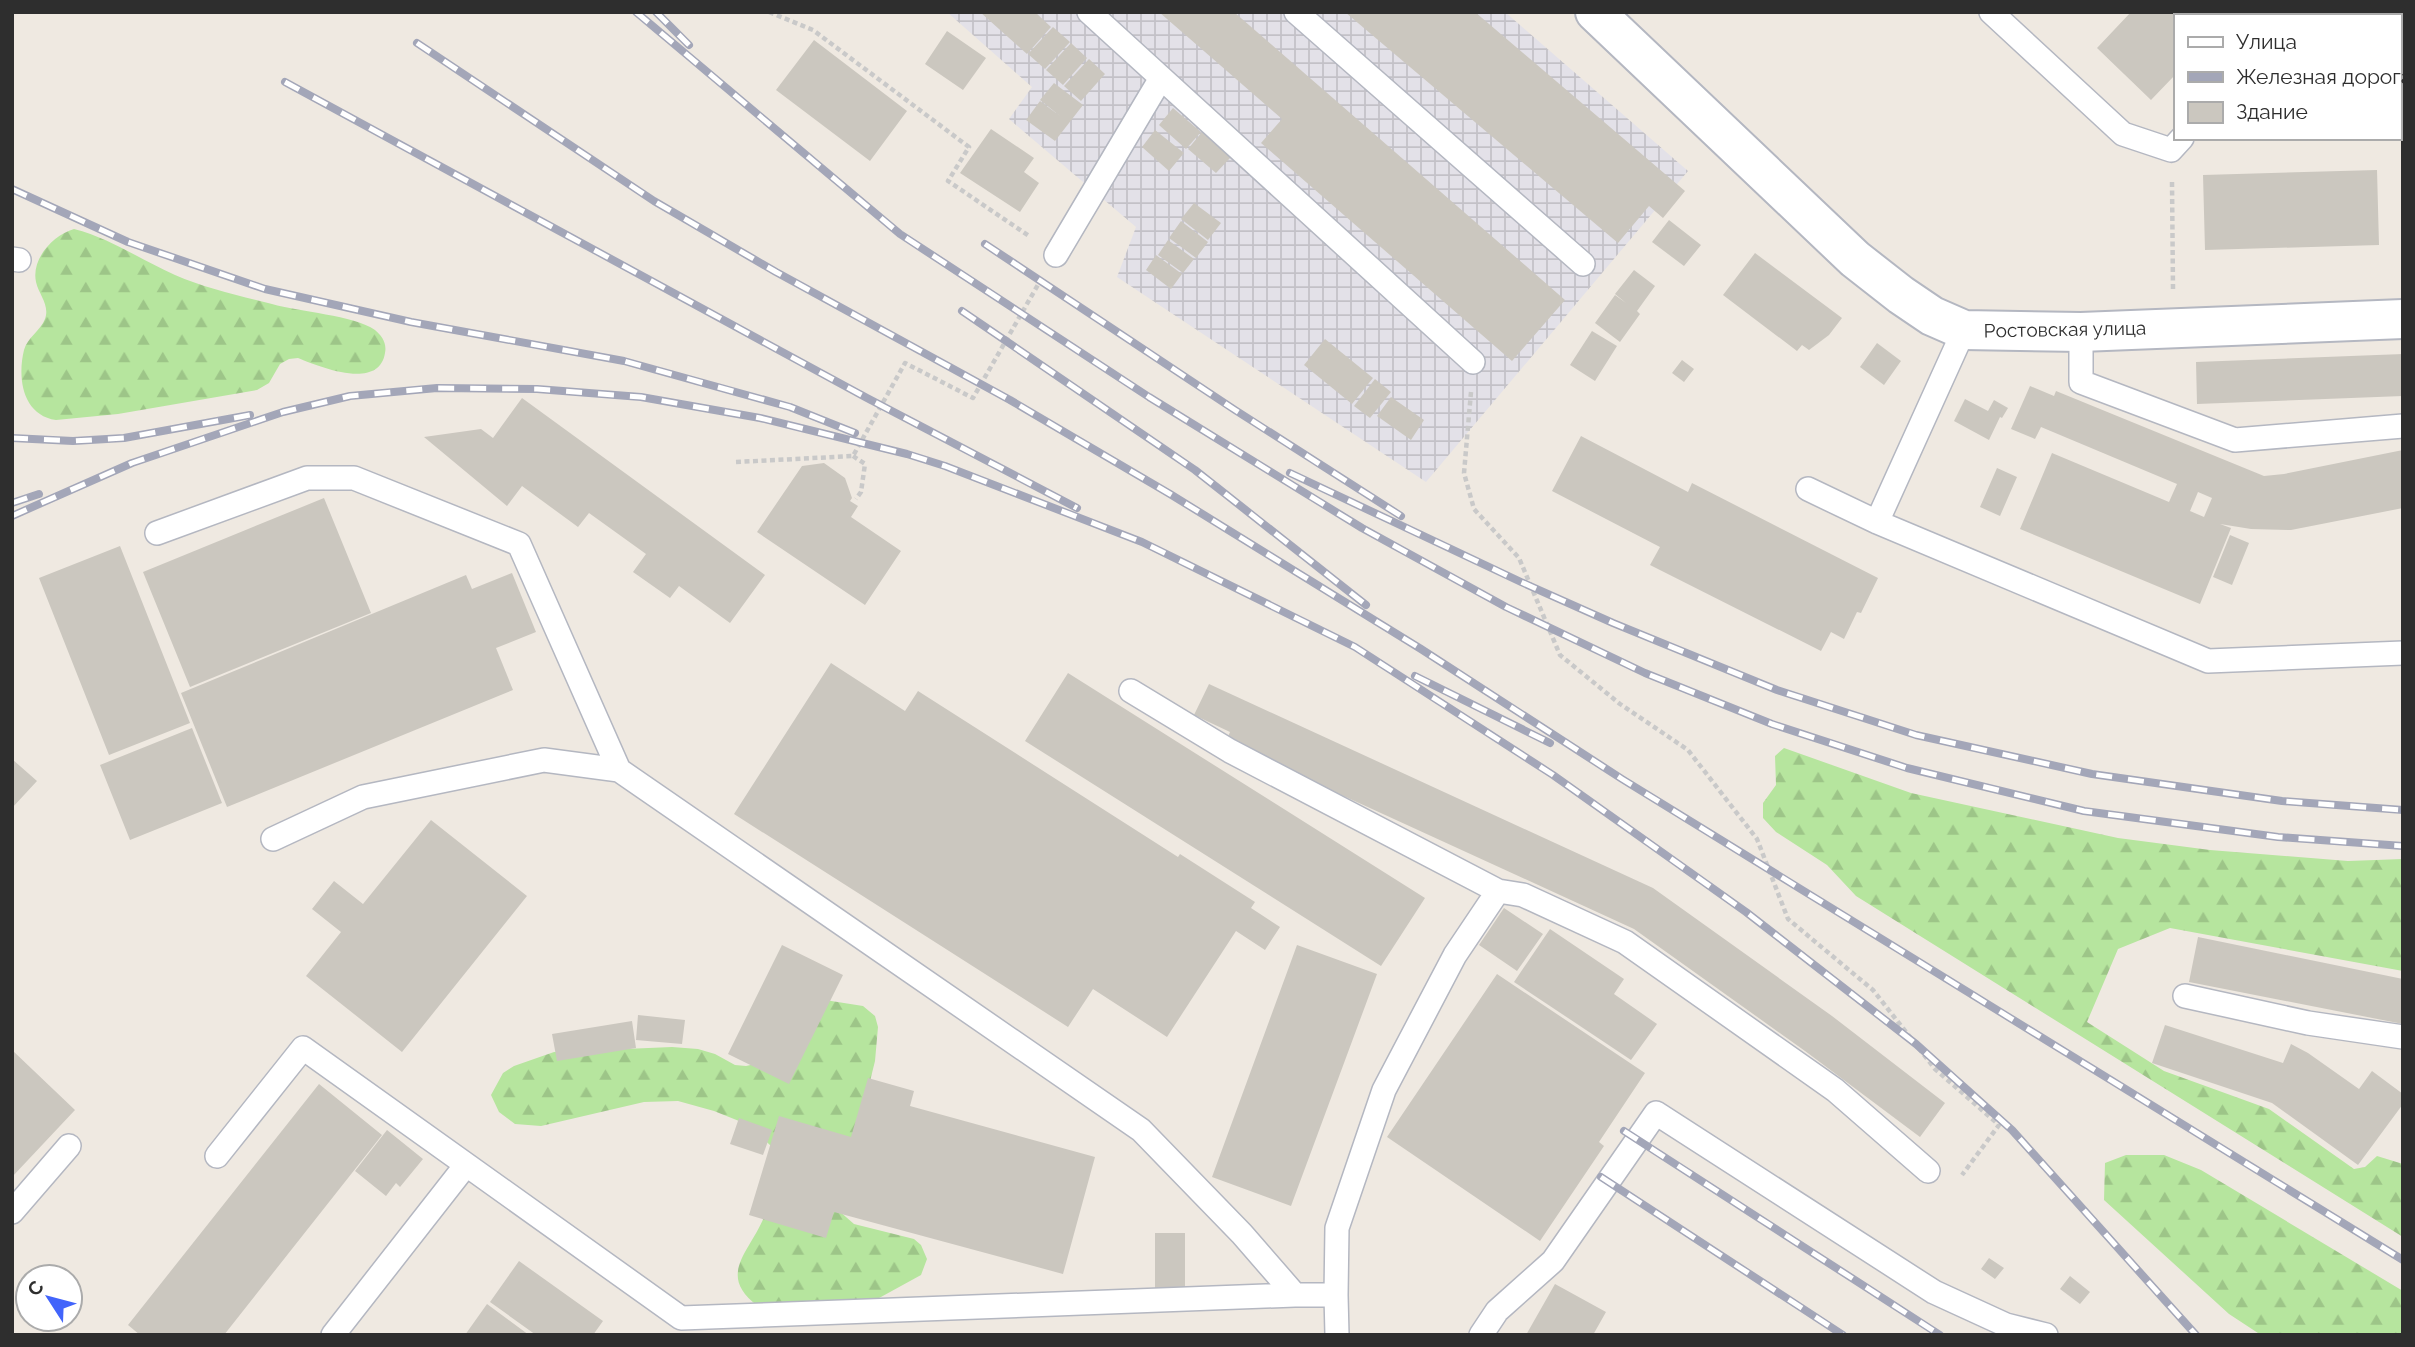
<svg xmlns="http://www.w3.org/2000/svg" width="2415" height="1347" font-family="Raleway,sans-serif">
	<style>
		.industrial { fill: url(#industrial-grid) }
		.forest { fill: url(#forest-firs) }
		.building { fill: #cbc7bf; fill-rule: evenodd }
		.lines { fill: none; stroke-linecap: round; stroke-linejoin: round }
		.lane-casing { stroke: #b4b7c1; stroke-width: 26 }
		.street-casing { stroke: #b4b7c1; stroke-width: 42 }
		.path { stroke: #c9c9c9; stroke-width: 4.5; stroke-dasharray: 5 3.5; stroke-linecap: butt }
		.lane { stroke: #fff; stroke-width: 23 }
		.street { stroke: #fff; stroke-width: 38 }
		.rail-casing { stroke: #a3a6b8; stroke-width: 8 }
		.rail { stroke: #fff; stroke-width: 5; stroke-dasharray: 16; stroke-linecap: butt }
		.labels { text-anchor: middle; stroke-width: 7; stroke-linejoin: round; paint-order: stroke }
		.street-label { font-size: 19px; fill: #2e2e2e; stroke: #fff }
	</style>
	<defs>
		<pattern id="industrial-grid" width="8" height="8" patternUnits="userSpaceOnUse" patternTransform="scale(1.75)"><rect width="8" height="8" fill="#e3e1e8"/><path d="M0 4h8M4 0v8" fill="none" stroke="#c3c1c7"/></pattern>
		<pattern id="forest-firs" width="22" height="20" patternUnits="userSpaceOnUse" patternTransform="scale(1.75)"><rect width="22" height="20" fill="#b6e59e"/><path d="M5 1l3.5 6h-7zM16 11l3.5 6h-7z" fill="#9dc588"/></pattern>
	</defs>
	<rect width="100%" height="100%" fill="#efe9e1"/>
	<!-- industrial -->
	<path class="industrial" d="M947,12h558l183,159 -262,311 -309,-205 19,-50 -127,-108 23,-32z"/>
	<!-- forest -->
	<path class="forest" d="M74,229c36,9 67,31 101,46 30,13 65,21 97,29 27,8 82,11 103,26 7,6 12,13 10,23 -6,38 -65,14 -87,5l-9,1 -9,5 -11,19 -12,7 -139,24 -62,6c-33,-5 -39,-41 -32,-70 3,-12 17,-20 21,-31 5,-14 -6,-24 -9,-37 -5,-23 17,-47 38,-53z
		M1784,748l127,45 207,45 92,12 138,11 55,-2v112l-233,-43 -52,21 -31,73 77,49 105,38 85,60 11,-2 12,-11 26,8v73l-547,-341 -29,-31 -51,-33 -13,-14v-15l13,-18 -1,-29z
		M825,1000l38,6 12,10 3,11 -3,34 -37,149 16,14 60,15 7,6 6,14 -6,16 -51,28 -112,3c-42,-31 -8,-54 6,-89 6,-16 5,-52 7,-71l-22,-21 -35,-14 -36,-10 -34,1 -103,24 -26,-2 -16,-12 -8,-17 12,-22 11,-7 40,-14 118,-5 26,2 17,5 20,11 11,1 18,-4z
		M2126,1155h38l37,15 202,121v44h-142l-32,-21 -125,-114 1,-37z"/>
	<!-- building -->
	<path class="building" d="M980,12h55l16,15 -24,27z
		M1159,12h75l331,288 -53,61 -251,-218 21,-24z
		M1345,12h130l210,179 -22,27 -14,-12 -31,37z
		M2131,12h106l-4,4h-58v59l-24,25 -54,-52z
		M1053,27l17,15 -25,27 -17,-15z
		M947,31l39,27 -23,32 -38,-26z
		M814,40l93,71 -37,50 -94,-71z
		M1071,43l16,15 -24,27 -17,-15z
		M1089,59l16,15 -24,27 -17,-15z
		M1054,83l29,22 -28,36 -29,-21 14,-19 20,15 -20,-16z
		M1173,108l28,24 -15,17 -27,-24z
		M991,129l43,29 -10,14 15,11 -19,29 -60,-39z
		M1155,130l29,23 -15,18 -27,-24z
		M1202,132l29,25 -15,16 -28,-24z
		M2377,170l2,75 -174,5 -2,-75z
		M1194,203l27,20 -13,17 -27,-21z
		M1669,220l32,25 -17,21 -32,-24z
		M1181,221l27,21 -12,16 -27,-20z
		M1168,240l26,19 -11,14 -25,-18z
		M1755,253l87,65 -13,17 -20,15 -7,-5 -5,6 -74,-56z
		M1156,255l26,19 -11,15 -25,-19z
		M1634,270l21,16 -18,25 3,3 -20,28 -25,-19 20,-28 11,8 -11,-9z
		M1592,331l25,15 -22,35 -25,-16z
		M1325,339l48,39 -21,26 -48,-39z
		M1877,343l24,18 -17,24 -24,-18z
		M2403,354v42l-206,8 -1,-42z
		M1682,360l12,9 -10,13 -12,-9z
		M1375,379l16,13 -21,26 -16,-12z
		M2030,386l24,10 2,-5 208,85 20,-2 119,-24v58l-112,22 -40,-1 -31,-5 11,4 -31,76 -180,-75 32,-76 117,49 8,-18 -136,-57 -6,12 -24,-10zM2198,492l14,6 -8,19 -14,-6z
		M1391,397l33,23 -13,20 -34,-24z
		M522,398l243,177 -35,48 -51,-37 -9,12 -37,-26 13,-18 -57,-41 -11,14 -56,-41 -15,20 -83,-69 57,-8 12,9z
		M1965,399l23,12 6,-11 14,8 -6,10 -2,-1 -11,23 -35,-19z
		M1581,436l107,56 4,-9 186,95 -17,35 -4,-1 -13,27 -13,-7 -10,19 -171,-86 10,-18 -108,-56z
		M824,463l21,15 7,20 -2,3 8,5 -7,11 50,34 -36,54 -108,-73 45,-66z
		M1997,468l20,9 -17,39 -20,-9z
		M324,498l47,115 -181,74 -47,-115z
		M2230,535l19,8 -17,42 -19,-8z
		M120,546l70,177 -81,32 -70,-177z
		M512,573l24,59 -40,16 17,42 -286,117 -46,-114 285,-118 6,14z
		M831,663l74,48 13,-20 260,166 2,-3 75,48 -4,6 29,19 -15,23 -29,-19 -69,106 -74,-48 -25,38 -334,-213z
		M1068,673l357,225 -44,68 -356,-225z
		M1209,684l444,204 179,128 113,87 -25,34 -115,-86 -171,-122 -384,-176 -23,-14 3,-7 -36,-17z
		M192,728l30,75 -92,37 -30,-75z
		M12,759l25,22 -25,27z
		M431,820l96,76 -125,156 -96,-76 35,-44 -29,-23 22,-28 29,23z
		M1504,908l39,26 -26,37 -38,-26z
		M1550,929l74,50 -10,15 43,30 -26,36 -117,-78z
		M2198,937l205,42v45l-214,-42z
		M782,945l61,30 -54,109 -61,-30z
		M1297,945l80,29 -86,232 -79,-29z
		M1497,974l148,99 -46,69 5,4 -64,95 -153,-104z
		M638,1015l47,5 -3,24 -46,-4z
		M632,1021l4,27 -79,13 -5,-27z
		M2165,1025l118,38 8,-19 17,9 51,36 13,-18 31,23v10l-45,61 -86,-62 -120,-40z
		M12,1050l63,60 -63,67z
		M868,1078l46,13 -4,15 185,51 -32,117 -229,-62 -8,26 -77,-23 30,-99 72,21z
		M319,1084l63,51 -158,200h-84l-12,-10z
		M739,1118l33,12 -9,25 -33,-11z
		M387,1130l36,29 -23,28 -4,-4 -10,13 -31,-25z
		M1155,1233h30v55h-30z
		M1989,1258l15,10 -9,11 -14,-10z
		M519,1261l84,60 -10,14h-57l-46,-33z
		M2070,1276l20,16 -10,12 -20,-15z
		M1555,1284l51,28 -13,23h-67z
		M487,1304l42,31h-64z"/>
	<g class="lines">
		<defs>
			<path id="lane" d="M1089,12l384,350
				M1296,12l287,252
				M1991,12l132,122 48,16 11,-12
				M2302,16l4,-4
				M1056,255l105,-177
				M12,259l7,1
				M2081,332v50l154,58 168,-14
				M1808,489l69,33 331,139 195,-8
				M1877,522l87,-192
				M157,533l150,-55h47l165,66 100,226 522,360 101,104 53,61h41l1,40
				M1131,691l99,60 268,140
				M273,839l90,-42 181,-37 75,10
				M2185,996l123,27 95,14
				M217,1156l86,-108 378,270 614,-23
				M12,1212l57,-66
				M1336,1295l1,-67 47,-138 71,-135 43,-64 25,4 102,47 210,148 93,81
				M333,1335l133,-170
				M1481,1335l16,-24 56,-50 103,-148 278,179 72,33 40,10"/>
			<path id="street" d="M1595,12l260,247 46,36 31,21 32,14 117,2 322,-13"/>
		</defs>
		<!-- lane casing -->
		<use href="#lane" class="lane-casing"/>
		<!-- street casing -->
		<use href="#street" class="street-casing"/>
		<!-- path -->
		<path class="path" d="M769,12l44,18 156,117 -21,34 81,55
			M2172,182l1,107
			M1471,392l-7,81 10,36 45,49 41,97 60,49 68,46 69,89 31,80 85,71 62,79 64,56 -37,50
			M853,456l12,8 -4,28 -5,7
			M736,462l117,-6 52,-93 68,35 66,-115"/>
		<!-- lane -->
		<use href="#lane" class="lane"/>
		<!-- street -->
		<use href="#street" class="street"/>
		<defs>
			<path id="rail" d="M636,12l264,222 249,163 213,131 144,79 139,66 127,51 135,44 177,43 194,26 125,9
				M656,12l33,33
				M417,43l237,158 122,71 234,128 160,94 251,155 201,130 781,481
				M285,82l582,316 210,110
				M12,189l116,53 137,47 146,33 213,39 166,46 65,26
				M985,244l250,166 166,106
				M962,311l233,159 171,135
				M12,438l61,3 51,-3 126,-23
				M1290,473l231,109 92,41 164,67 139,45 176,39 190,27 121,9
				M12,503l27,-9
				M12,516l120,-53 151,-51 67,-16 87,-8 100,1 104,8 119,21 147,36 38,12 197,76 213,105 198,128 193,137 170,132 96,86 184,205
				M1415,676l135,67
				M1624,1131l316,204
				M1601,1177l242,158"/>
		</defs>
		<!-- rail casing -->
		<use href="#rail" class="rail-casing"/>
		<!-- rail -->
		<use href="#rail" class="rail"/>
	</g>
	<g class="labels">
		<!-- street labels -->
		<g class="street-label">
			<text transform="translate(2065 329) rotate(-1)" y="7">Ростовская улица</text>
		</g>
	</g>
	<!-- border -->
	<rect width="2415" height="1347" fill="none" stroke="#2e2e2e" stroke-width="28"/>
	<!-- legend -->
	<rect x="2174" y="14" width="228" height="126" fill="#ffffff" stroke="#ababab" stroke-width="2"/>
	<rect x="2188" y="37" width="35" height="10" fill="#ffffff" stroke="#ababab" stroke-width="2"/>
	<text x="2236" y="49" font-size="21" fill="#2e2e2e">Улица</text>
	<rect x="2188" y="72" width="35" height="10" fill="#a3a6b8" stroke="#ababab" stroke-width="2"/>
	<text x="2236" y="84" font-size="21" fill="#2e2e2e">Железная дорога</text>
	<rect x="2188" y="102" width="35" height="21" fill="#cbc7bf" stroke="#ababab" stroke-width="2"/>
	<text x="2236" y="119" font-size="21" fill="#2e2e2e">Здание</text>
	<!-- north arrow -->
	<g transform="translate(49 1298) rotate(306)"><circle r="33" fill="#ffffff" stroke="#ababab" stroke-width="2"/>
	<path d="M0-5L12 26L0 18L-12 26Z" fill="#4264fb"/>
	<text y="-10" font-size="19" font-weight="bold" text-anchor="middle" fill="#2e2e2e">С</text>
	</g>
</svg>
